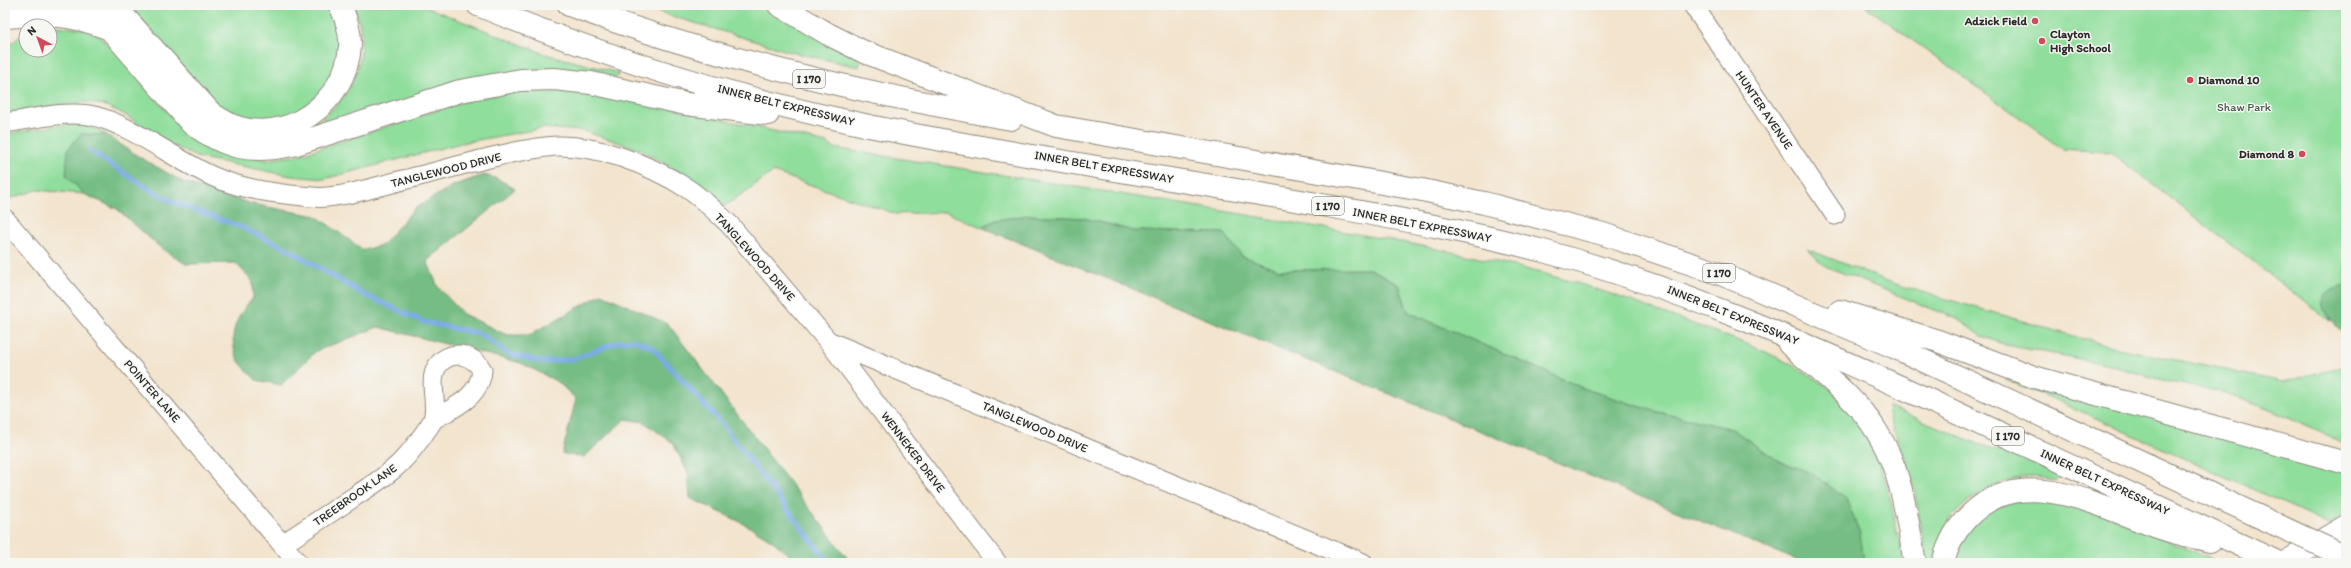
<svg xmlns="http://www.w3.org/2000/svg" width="2351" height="568" font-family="Itim,sans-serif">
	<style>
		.green { fill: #90de9c; stroke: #5e8464 }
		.forest { fill: #74bd84; stroke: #507458 }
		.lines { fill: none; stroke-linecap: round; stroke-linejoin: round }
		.stream { stroke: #7babe6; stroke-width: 5 }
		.minor-casing { stroke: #8f887c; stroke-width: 21 }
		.highway-casing { stroke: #8f887c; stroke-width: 24 }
		.minor { stroke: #fff; stroke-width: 19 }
		.highway { stroke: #fff; stroke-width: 22 }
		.highway-bridge-casing { stroke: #8f887c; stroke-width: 24; stroke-linecap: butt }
		.highway-bridge { stroke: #fff; stroke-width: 22 }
		.poi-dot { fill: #d1495b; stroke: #f6f6f2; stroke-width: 1.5 }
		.labels { text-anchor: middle; stroke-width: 3; stroke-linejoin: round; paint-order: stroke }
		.shield { fill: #f6f6f2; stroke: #686867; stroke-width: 1 }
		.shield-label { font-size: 11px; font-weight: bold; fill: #2b2b2b }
		.poi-label { font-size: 12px; font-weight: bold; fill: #2b2b2b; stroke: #f6f6f2; text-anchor: end }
		.street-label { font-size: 12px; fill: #2b2b2b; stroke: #f6f6f2 }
		.park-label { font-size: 12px; fill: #445847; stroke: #f6f6f2 }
	</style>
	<rect width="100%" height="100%" fill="#f6f6f2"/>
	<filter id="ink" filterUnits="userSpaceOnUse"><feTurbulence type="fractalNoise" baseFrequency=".025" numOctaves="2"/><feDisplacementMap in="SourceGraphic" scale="8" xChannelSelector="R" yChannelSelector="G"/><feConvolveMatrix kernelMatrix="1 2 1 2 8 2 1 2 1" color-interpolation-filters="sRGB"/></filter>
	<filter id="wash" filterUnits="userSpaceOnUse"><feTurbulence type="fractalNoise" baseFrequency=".012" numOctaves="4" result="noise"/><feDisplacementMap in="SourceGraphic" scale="16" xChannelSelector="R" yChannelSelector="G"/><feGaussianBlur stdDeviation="0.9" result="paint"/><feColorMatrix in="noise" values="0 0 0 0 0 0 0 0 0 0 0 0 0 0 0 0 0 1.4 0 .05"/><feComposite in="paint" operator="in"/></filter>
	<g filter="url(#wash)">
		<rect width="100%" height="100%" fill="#f3e4cd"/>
		<!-- green -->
		<path class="green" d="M130,5h203l6,16 1,36 -14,32 -26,22 -19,7 -18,2 -19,-3 -27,-13 -80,-89z
			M353,5h68l124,49 74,19 -3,5 -35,-7 -267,60 -4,-4c12,-9 25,-18 34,-31 19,-25 23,-63 9,-91z
			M635,5h133l94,52 -3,10 -68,-15z
			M1864,5h482v281l-16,5 -6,19 7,12 -221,-170 -47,-3z
			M47,25l46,5 31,29 19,26 42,45 80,30 34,-5 173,-56 42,-7 45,-3 51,5 217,49 7,5c142,23 284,45 425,69 103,18 207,34 307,63 40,11 78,26 116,40 49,18 116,40 155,75 47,41 54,110 66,168h-40l-3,-30 -46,-59 -37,-14 -45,-31 -78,-18 -69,-22 -177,-77 -9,-27 -28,-16 -91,1 -38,-14 -18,-23 -91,-2 -49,-13 -56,-3 -32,5 -15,7 -35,-15 -50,2 -123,-42 -48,34 -24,-21 -60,-35 -57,-19 -40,-3 -83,15 -137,36 -33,-3 -95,-19 -24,-12 -50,-32 -18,-8 -18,-3 -81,11v-65l21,-16v18h24v-24z
			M68,124l22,2 17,9 -26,-1 -15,41 18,19 -47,-4 -32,10v-66z
			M1807,249l88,35 213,62 175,36 63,-17v79l-71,-32 -49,-19 -61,-12 -64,-18 -95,-18 -24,-9 -25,-17 -132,-53z
			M2009,375l337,95v44l-17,10 -273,-124 -50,-20z
			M1888,406l90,38 55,17 27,14 -4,7c-7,-2 -14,-5 -21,-5 -27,-2 -70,21 -85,43 -9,12 -11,29 -15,43h-8c-6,-34 -10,-69 -21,-102 -6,-18 -17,-36 -18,-55z
			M2042,496l55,15 124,52h-267c19,-54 37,-56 88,-67z"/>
		<!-- forest -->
		<path class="forest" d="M81,134l26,1 29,20 47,27 69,22 64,12 47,34 19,-5 32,-36 38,-23 32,-11 14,4 17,10 -88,72 11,26 25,27 44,21h22l73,-41 66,30 183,239h-55c-20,-28 -75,-50 -106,-65l-2,-25 -15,-30 -29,-21 -19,-3 -41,38 -22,-3 14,-55 -18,-17 -37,-19 -143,-36 -62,24 -35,34 -25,-5c-6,-7 -17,-16 -20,-25 -8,-23 2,-41 17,-57v-16l-17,-19 -50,1 -24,-15 -45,-40 -33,-15 -18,-19 2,-26z
			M1028,215l56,3 49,13 91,2 18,23 38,14 91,-1 28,16 9,27 177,77 69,22 78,18 45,31 37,14 32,25 14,34 4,29 -67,1 -1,-3 -815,-333 15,-7z
			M2346,286v49c-10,-9 -36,-31 -16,-44 4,-3 11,-4 16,-5z"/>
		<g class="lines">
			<!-- stream -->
			<path class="stream" d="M90,151l57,37 28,15 66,24 45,21 79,47 59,27 57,12 27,20 36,8 29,-3 45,-17 15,-2 19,7 69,76 108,140"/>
		</g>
	</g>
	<g filter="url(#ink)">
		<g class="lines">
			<defs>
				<path id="minor" d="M1693,5l142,210
					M5,123c28,-4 56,-12 84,-8 37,6 88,46 125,62 29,13 66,17 98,20 22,3 68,-11 91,-17 47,-11 95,-27 143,-33 45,-6 105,18 142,42 15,10 28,23 41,35l99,117 535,222
					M5,219l293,344
					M829,342l168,221
					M283,544c23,-15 47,-31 71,-47 16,-11 34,-21 48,-36 11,-11 19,-23 28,-36 13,-18 -8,-49 13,-65 14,-10 31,-4 39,10 -2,27 -27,37 -48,49"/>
				<path id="highway" d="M89,5l102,118c36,26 59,31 102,22l167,-54 61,-11 33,-1 37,4 95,21 82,10
					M114,5l98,109c6,4 13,8 19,11 55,22 115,-22 119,-79 1,-14 -4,-28 -10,-41
					M478,5c126,52 257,93 391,121 143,29 288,50 432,75 81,15 163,29 242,50 130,35 252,88 373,143 122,56 242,113 363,169
					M569,5c143,53 291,88 442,114
					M779,5l49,29 34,17 194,75 366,64 62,13 119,31 118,40 173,73 381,177
					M5,17c45,-3 62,-4 105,12
					M1840,311l98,30 96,36 312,86
					M1789,344c30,27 67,53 88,88 25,39 30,86 38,131
					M1943,563c5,-20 13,-35 28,-49 52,-51 130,-7 186,13 17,6 35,10 53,14
					M2284,563l62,-37"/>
			</defs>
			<!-- minor casing -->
			<use href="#minor" class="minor-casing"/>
			<!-- highway casing -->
			<use href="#highway" class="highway-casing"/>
			<!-- minor -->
			<use href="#minor" class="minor"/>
			<!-- highway -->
			<use href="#highway" class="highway"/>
			<defs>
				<path id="highway-bridge" d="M2275,524l71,33"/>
			</defs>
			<!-- highway-bridge casing -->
			<use href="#highway-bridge" class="highway-bridge-casing"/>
			<!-- highway-bridge -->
			<use href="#highway-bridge" class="highway-bridge"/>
		</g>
	</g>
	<!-- markers -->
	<g class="poi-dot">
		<circle cx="2035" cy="21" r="4"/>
		<circle cx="2042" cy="41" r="4"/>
		<circle cx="2190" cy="80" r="4"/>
		<circle cx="2302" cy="154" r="4"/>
	</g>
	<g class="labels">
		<!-- shield labels -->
		<g class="shield">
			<rect x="793" y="70" width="32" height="18" rx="3"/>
			<rect x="1312" y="197" width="32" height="18" rx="3"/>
			<rect x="1703" y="264" width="32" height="18" rx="3"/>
			<rect x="1992" y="427" width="32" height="18" rx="3"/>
		</g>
		<g class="shield-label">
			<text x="809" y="83">I 170</text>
			<text x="1328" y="210">I 170</text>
			<text x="1719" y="277">I 170</text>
			<text x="2008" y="440">I 170</text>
		</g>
		<!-- poi labels -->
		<g class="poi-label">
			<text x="2027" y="25">Adzick Field</text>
			<text x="2050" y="38" text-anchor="start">Clayton<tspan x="2050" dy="14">High School</tspan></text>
			<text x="2198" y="84" text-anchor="start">Diamond 10</text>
			<text x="2294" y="158">Diamond 8</text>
		</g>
		<!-- street labels -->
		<g class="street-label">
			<text transform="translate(786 105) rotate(14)" y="4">INNER BELT EXPRESSWAY</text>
			<text transform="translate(1764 110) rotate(56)" y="4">HUNTER AVENUE</text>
			<text transform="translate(1104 167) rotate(10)" y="4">INNER BELT EXPRESSWAY</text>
			<text transform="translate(446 170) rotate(-14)" y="4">TANGLEWOOD DRIVE</text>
			<text transform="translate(1422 225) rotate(11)" y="4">INNER BELT EXPRESSWAY</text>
			<text transform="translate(755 257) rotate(48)" y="4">TANGLEWOOD DRIVE</text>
			<text transform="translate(1733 315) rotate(22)" y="4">INNER BELT EXPRESSWAY</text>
			<text transform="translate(152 391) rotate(49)" y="4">POINTER LANE</text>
			<text transform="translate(1035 427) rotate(23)" y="4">TANGLEWOOD DRIVE</text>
			<text transform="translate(913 452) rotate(53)" y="4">WENNEKER DRIVE</text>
			<text transform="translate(2105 482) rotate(25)" y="4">INNER BELT EXPRESSWAY</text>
			<text transform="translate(355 495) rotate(-35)" y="4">TREEBROOK LANE</text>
		</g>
		<!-- park labels -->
		<g class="park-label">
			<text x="2244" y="111">Shaw Park</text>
		</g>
	</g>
	<!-- margin -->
	<rect width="2351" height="568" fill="none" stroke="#f6f6f2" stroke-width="20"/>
	<!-- north arrow -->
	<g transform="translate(38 38) rotate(319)"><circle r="19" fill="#f6f6f2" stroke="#a5a5a2"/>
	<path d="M0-3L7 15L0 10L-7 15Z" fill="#d1495b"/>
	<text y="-6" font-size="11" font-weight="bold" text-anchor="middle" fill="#2b2b2b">N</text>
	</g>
</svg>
